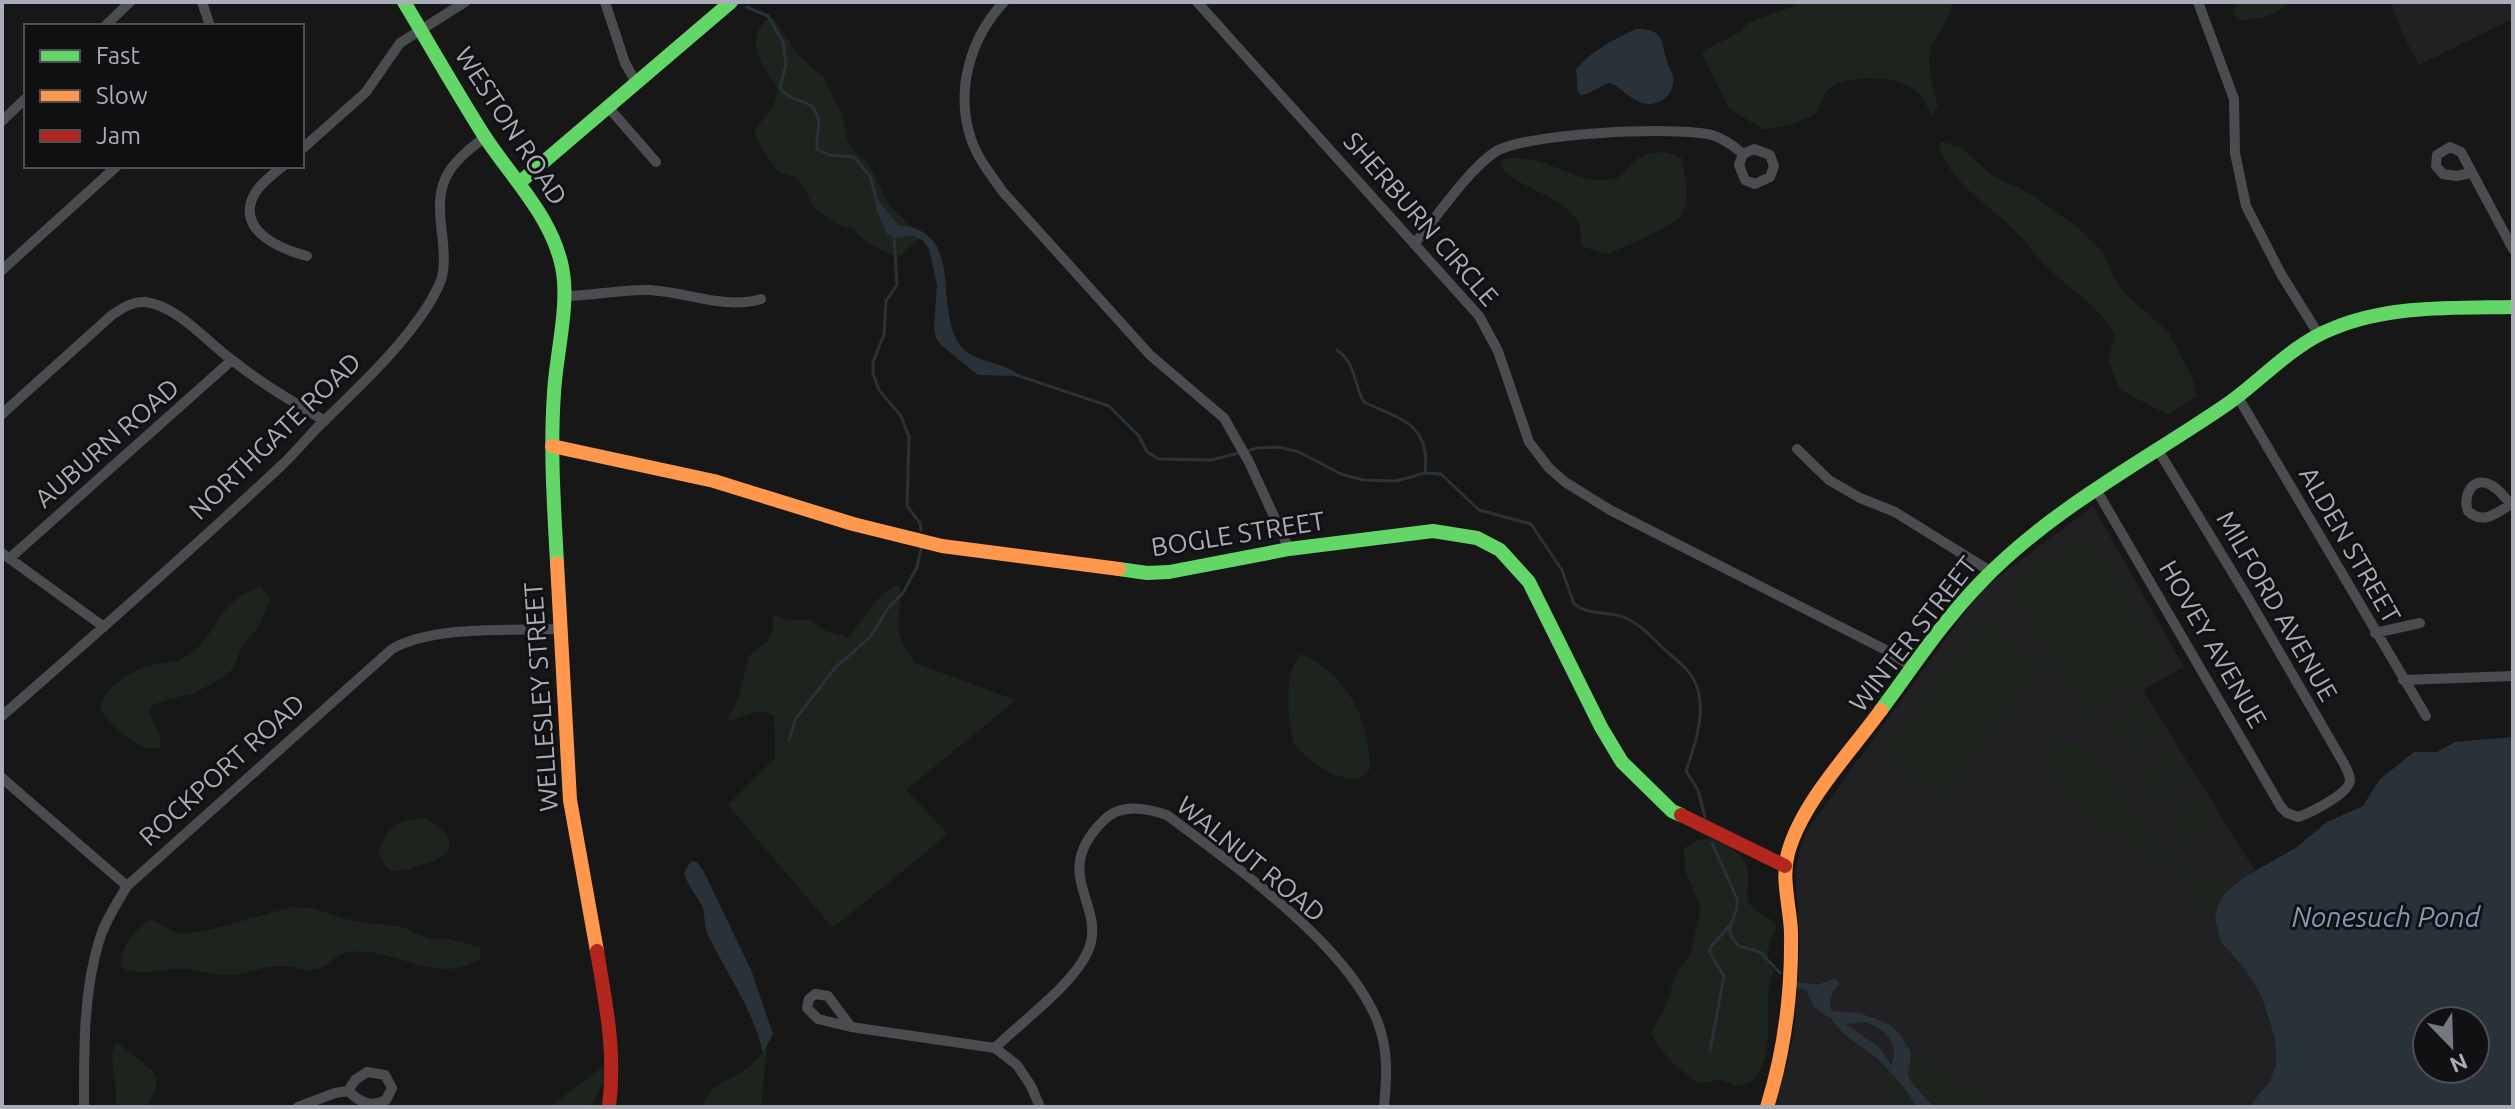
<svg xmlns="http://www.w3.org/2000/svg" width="2515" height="1109" font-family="Ubuntu,sans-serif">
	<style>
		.built { fill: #212123 }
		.green { fill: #1d241e }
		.water { fill: #2a3239; fill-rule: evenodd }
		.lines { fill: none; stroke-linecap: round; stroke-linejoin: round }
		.stream { stroke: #2a3239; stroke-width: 3 }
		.street { stroke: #4b4c50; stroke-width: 10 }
		.fast { stroke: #63d668; stroke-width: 14 }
		.slow { stroke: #ff974d; stroke-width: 14 }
		.jam { stroke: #b3261e; stroke-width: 14 }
		.labels { text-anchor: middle; stroke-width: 6; stroke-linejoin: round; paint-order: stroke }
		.street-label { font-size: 26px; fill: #a8adb8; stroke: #111113 }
		.water-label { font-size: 28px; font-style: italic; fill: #7f9bb3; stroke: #111113 }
	</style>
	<rect width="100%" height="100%" fill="#171717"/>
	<!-- built -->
	<path class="built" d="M2391,2h122v17l-94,46 -17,-32z
		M2093,506l91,161 -41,23 112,181 -20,12 9,85 17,27 14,43 1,26 -6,17 -21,26h-474l19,-73 6,-88 -5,-78 11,-36 175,-242z"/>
	<!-- green -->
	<path class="green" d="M1796,2h156c-2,16 -12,27 -19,41 -9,20 1,44 5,64l-6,8c-6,-10 -9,-19 -18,-26 -18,-14 -70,-15 -86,1 -6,5 -8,16 -11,23l-23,11 -30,6 -35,-22 -28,-56 39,-20 9,-10 45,-16z
		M2239,2h51c-14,13 -35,20 -53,17l-4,-6z
		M768,18h5l25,37 26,23 18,37 5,25 5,9 16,14 21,42 24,23 6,11 -18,16 -7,1 -26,-13 -15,-14 -16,-5 -25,-18 -7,-18 -10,-11 -18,-6c-7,-13 -23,-29 -22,-41l19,-26 4,-15c-14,-22 -36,-47 -10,-71z
		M1939,141l22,6 30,28 40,19 46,33 20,19 7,8 9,23 12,16 44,40 23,44 5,19 -29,19 -49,-26 -11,-29 7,-24c-14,-29 -42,-44 -65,-66 -13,-13 -24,-28 -37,-41 -25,-25 -70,-51 -74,-88z
		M1664,152l17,5c4,16 9,40 2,56 -5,10 -65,39 -77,40 -9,0 -17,-4 -24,-8 -2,-8 0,-18 -5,-25 -18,-26 -56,-30 -77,-54l3,-6c37,-10 67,22 102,20 18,0 19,-9 30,-19 7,-7 19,-8 29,-9z
		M2089,534l78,132 -82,49 -79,-132z
		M898,585l3,6 -3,38 3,11 14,23 101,37 -110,90 42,44 -115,94 -105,-123 47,-47 -1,-42 -13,-5 -34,10 12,-25 10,-40 19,-16 5,-8v-17l17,5h21l15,11 23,7c11,-16 30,-47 49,-53z
		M260,587l11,12 -13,28 -17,20 -7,21 -11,9 -26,15 -43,12 -5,7 10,24 2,12c-21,9 -49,-22 -61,-38 2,-20 30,-38 48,-43 14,-4 30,-2 42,-12 31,-23 25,-52 70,-67z
		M1985,620l59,45 -102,133 -59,-45z
		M1301,654c46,20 69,66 69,115l-11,10c-29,0 -47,-16 -66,-36 -4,-24 -11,-71 8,-89z
		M2141,701l19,31 -15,9 -18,-31z
		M2123,712l19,31 -15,9 -18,-32z
		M2056,741l30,4 12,11 58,86c11,7 17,22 28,28 17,8 32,12 51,13l-10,10 -7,39 3,10c-17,-38 -34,-62 -70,-86 -21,-13 -45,-23 -64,-40 -20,-19 -34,-42 -51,-63l4,-6z
		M2170,749l18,31 -14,9 -19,-31z
		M2152,760l18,31 -14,9 -19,-32z
		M2198,797l19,31 -15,9 -18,-31z
		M2180,808l19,31 -15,9 -18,-32z
		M423,818c12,3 36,21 22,36 -6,6 -46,20 -53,17 -8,-4 -11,-14 -14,-21 12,-23 18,-30 45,-32z
		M1710,839c14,4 35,15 38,31 2,10 -3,21 1,32 4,11 18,12 28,23 -6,16 -16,32 -3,46 -12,26 -2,54 -8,81 -2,11 -7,20 -13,29l-14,5 -20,-7 -20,5c-20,-15 -38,-29 -48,-52l14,-23 12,-38 13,-16 11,-47 -16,-38 -1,-22 15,-8z
		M292,907l18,1 43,13 49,6 27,12h21l30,8v12c-46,28 -83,-12 -130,-7 -14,1 -20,13 -32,17 -14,4 -23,-3 -36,-3 -16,-1 -32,7 -48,9 -16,2 -33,-5 -49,-6 -22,-2 -45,11 -65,-3 2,-21 13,-36 31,-47l27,15 27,-3z
		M116,1042l36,28 5,9 -2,13 -9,15h-29l-5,-53z
		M767,1048l-6,59h-58c6,-23 24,-25 41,-37 8,-6 17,-15 23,-22z
		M1911,1052l42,30 58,25h-71l-9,-3 -7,-7 -16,-22z
		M619,1054l-29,53h-40z
		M1881,1064l15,15 21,28h-16l-6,-11 -15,-17z"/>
	<!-- water -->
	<path class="water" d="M1636,29c25,0 25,8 30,29 1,6 5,12 7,18 3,15 -10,29 -25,28 -14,-1 -25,-15 -38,-21 -10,2 -17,10 -28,12l-4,-3 -2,-23c16,-18 38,-30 60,-40z
		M876,198l22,27c69,6 34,80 62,120 13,19 43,15 60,31l-42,-1 -37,-30 -5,-7 -2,-10 3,-43 -8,-36 -7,-9 -12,-5 -12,3 -11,-4 -11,-25z
		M2513,737v370h-264l21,-26 6,-17 -1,-26 -14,-43 -17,-27 -23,-26 -6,-24 3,-13 7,-12 18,-15 54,-31 30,-25 36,-16 16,-26 35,-28h23l18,-10zM2427,1021h48v48h-48z
		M691,861l6,1 7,10 47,98 22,64 -10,19c-9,-42 -36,-79 -55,-118 -5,-10 -2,-21 -6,-29 -6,-12 -14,-20 -18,-33z
		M1836,978l3,6c-7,10 -13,16 -6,27l27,2 29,11 10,9 12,19 -3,23 3,7 20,22 9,3h-23l-13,-20 -27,-29 -33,-24 -13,-15 -17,-12 -8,-17 -11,-3 2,-5 20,3zM1866,1022c19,7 35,23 25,43l-12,-18 -33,-23z"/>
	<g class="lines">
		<!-- stream -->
		<path class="stream" d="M747,7l21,9 15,26 3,22 -6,24c9,15 31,9 37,27 5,12 -2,22 0,34l12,6 25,2 16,19 7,25
			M894,236l3,49 -11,16 -2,34 -11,27v11l6,17 22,26 8,21 -2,69 13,17 1,7
			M1337,350c20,14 16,34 27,52 35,17 67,21 61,70
			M1016,375l93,31 30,30 8,16 12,7 52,1 47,-12 20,-1 21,5 42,22 22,6 33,1 29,-8 16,1 38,36 52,14 31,46 12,34c17,13 34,6 52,14 15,7 27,20 38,31 9,8 20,16 27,26 19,28 5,67 -5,96l12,19 7,27
			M789,740l7,-22 39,-50 36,-32 17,-28 15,-15 14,-26 4,-18
			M1712,843l25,56c3,22 -19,26 2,47l21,6 20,21
			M1710,1051l14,-75 -14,-23v-5l18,-21"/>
		<!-- street -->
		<path class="street" d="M202,2l8,24
			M605,2l20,61 12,21
			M1004,2c-34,36 -49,89 -33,137 7,20 20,36 32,53l147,163 74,63 25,44 40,87
			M1197,2l282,314 19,35 31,91 20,26 16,14 45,28 272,138 31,19
			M2198,2l36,97 1,54 11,53 35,68 38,61
			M105,26l25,-24
			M609,108l47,54
			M2,121l24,-23
			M302,149l64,-57 34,-49 65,-41
			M283,166c-10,8 -21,16 -28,27 -21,37 25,56 52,63
			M2471,173l-15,3 -13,-2 -7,-8 1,-11 13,-8 11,5 52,97
			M1414,244c23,-27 53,-73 81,-92 29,-19 182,-26 217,-17 13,4 22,11 31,19l-4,11 6,15 10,4 15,-7 4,-11 -4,-11 -16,-6 -11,5
			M2,270l115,-104
			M564,296c29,0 57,-7 86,-6 37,2 74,20 111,9
			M2238,397l188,319
			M2,414l110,-99c11,-7 20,-14 34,-13 33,5 60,39 86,58 29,23 61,42 93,61
			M1797,449l32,31 31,18 35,14 95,59
			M2097,491l184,316 6,6 11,4c12,-4 53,-24 52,-38 -1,-8 -7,-17 -11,-24l-91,-157 -90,-148
			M2511,504c-6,-6 -12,-15 -20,-19 -18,-10 -29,11 -23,26 16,15 29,1 45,-8
			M2,553l102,74
			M10,558l222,-198
			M2375,633l45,-10
			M2403,680l110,-4
			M2,716c94,-82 188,-165 280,-251 15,-14 27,-30 42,-44 38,-37 76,-72 105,-117 4,-7 11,-19 13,-27 8,-36 -14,-74 8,-107 9,-13 22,-23 35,-33
			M2,778l125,108
			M851,1027l-23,-31 -13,-2 -6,5 -2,9 11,11 33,8 144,21 22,17 14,21 9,21
			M995,1048c27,-27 78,-63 93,-97 20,-47 -40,-76 16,-131 17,-17 42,-12 63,-5 66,50 199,141 216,225 5,22 3,45 1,67
			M84,1107c0,-55 -1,-113 15,-166 6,-20 18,-38 28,-55l265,-237c42,-24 118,-18 167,-20
			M298,1107l37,-14 13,-2 7,-11 12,-8 18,3 7,13 -6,12c-16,8 -26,2 -38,-9"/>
		<!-- fast -->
		<path class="fast" d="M404,2c27,45 53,91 81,135 27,41 67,80 77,130 8,37 -6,87 -8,126 -4,57 0,113 3,170
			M519,183l212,-181
			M1119,569l28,4 22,-1 120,-23 144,-18 44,7 23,12 29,32 72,145 21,35 50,49 9,4
			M1881,710c32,-43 62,-89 100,-128 70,-73 163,-121 245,-177 36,-25 66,-61 108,-77 56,-23 120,-20 179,-21"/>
		<!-- slow -->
		<path class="slow" d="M552,446l162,35 139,43 89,22 177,23
			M557,563l13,237 27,151
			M1767,1107c18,-57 25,-115 24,-175 -1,-26 -10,-53 -3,-79 14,-51 62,-100 93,-143"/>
		<!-- jam -->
		<path class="jam" d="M1681,815l104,51
			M597,951c9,55 19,101 12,156"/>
	</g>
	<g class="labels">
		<!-- street labels -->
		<g class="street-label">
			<text transform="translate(511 126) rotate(57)" y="9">WESTON ROAD</text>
			<text transform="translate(1421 219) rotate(49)" y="9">SHERBURN CIRCLE</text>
			<text transform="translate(275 436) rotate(-44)" y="9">NORTHGATE ROAD</text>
			<text transform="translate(107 443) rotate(-41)" y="9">AUBURN ROAD</text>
			<text transform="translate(1238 534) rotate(-9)" y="9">BOGLE STREET</text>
			<text transform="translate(2350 545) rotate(60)" y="9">ALDEN STREET</text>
			<text transform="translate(2277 606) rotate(60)" y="9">MILFORD AVENUE</text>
			<text transform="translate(1913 634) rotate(-52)" y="9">WINTER STREET</text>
			<text transform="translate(2213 644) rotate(60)" y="9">HOVEY AVENUE</text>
			<text transform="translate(541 697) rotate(-94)" y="9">WELLESLEY STREET</text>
			<text transform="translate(222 770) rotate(-42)" y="9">ROCKPORT ROAD</text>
			<text transform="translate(1251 859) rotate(39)" y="9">WALNUT ROAD</text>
		</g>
		<!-- water labels -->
		<g class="water-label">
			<text x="2386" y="927">Nonesuch Pond</text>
		</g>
	</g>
	<!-- border -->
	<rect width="2515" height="1109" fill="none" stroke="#a8adb8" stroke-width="8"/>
	<!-- legend -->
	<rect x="24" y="24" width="280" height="144" fill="#111113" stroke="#4d4f55" stroke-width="2"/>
	<rect x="40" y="50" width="40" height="12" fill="#63d668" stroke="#4d4f55" stroke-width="2"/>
	<text x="96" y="64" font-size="24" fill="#a8adb8">Fast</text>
	<rect x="40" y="90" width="40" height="12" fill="#ff974d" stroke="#4d4f55" stroke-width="2"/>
	<text x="96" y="104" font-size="24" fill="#a8adb8">Slow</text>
	<rect x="40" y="130" width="40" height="12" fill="#b3261e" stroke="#4d4f55" stroke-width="2"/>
	<text x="96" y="144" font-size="24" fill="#a8adb8">Jam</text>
	<!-- north arrow -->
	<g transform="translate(2451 1045) rotate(157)"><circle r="38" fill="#111113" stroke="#4d4f55" stroke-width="2"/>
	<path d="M0-6L14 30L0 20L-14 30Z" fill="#757880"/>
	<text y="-12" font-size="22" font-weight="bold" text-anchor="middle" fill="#a8adb8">N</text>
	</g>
</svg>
